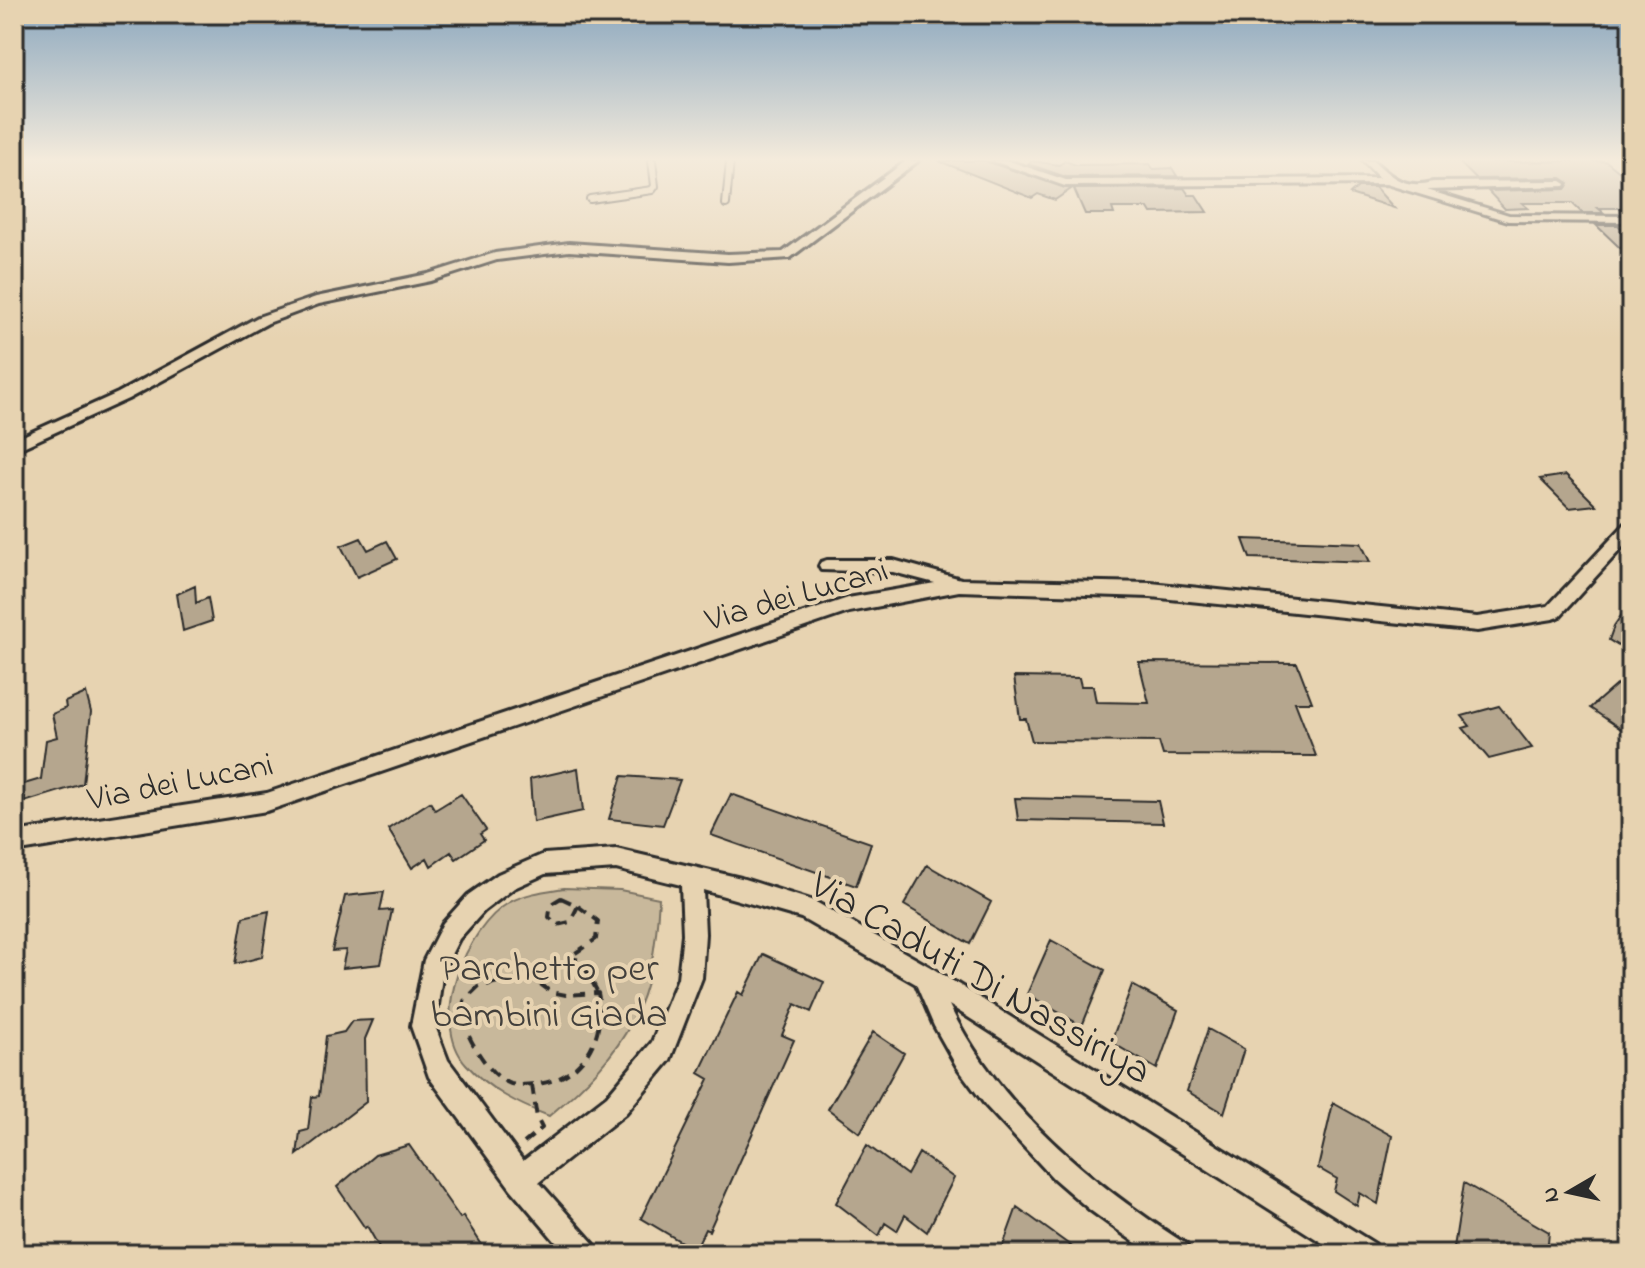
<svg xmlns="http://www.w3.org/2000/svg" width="1645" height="1268" font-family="'Indie Flower',sans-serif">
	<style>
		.green { fill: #c8b89b; stroke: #7a7263; stroke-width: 2 }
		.building { fill: #b5a68e; stroke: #2b2b2b; stroke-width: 2 }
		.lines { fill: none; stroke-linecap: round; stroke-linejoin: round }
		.lane-casing { stroke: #2b2b2b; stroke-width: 10 }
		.street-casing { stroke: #2b2b2b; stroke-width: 6 }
		.path { stroke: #2b2b2b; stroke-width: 4; stroke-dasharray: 11 8; stroke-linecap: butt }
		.lane { stroke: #e7d3b1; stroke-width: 6 }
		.street { fill: #e7d3b1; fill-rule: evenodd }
		.labels { text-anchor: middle; stroke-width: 8; stroke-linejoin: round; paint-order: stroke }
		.street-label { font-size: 34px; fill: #2b2b2b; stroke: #e7d3b1 }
		.near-park-label { font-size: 40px; fill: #43403c; stroke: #e7d3b1 }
		.near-street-label { font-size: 40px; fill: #2b2b2b; stroke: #e7d3b1 }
	</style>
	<rect width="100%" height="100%" fill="#e7d3b1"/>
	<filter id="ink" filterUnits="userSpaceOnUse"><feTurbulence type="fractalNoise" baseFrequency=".0125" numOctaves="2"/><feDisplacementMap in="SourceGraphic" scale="16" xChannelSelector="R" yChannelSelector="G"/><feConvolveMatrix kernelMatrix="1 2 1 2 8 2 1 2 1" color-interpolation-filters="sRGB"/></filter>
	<g filter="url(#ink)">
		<!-- green -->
		<path class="green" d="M564,888l56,2 39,8c-6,106 -29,150 -110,218 -31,-12 -60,-26 -83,-52 -38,-43 -1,-136 44,-162 17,-9 36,-11 54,-14z"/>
		<!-- building -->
		<path class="building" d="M939,161h46l86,28 -16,11 -17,-6 -6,4z
			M1032,161l27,4 6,-4 11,4 74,-1 3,5 19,-1 5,8 -111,1 -38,-13z
			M1606,161l25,20v27h-33l6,5h-22l-10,-10h-50l6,5 -23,1 -17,-18 77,-2 4,-6 -8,-5 -85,1 -17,-17z
			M1358,187h17l19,21 -44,-14z
			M1184,188l5,7h7l11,17 -56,1 -3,-5h-36l2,6h-29l-11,-25z
			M1596,225h22l13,12v10l-11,1z
			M1566,475l30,30 -27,3 -29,-29z
			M361,538l7,12 19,-9 10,18 -40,18 -16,-31z
			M1243,539l118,4 9,19 -120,-4z
			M195,586l1,17 12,-5 4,23 -29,10 -6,-37z
			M1631,601v53l-22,-14 5,-14z
			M1139,662l158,1 15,39h-17l21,54 -153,-1 -4,-13 -127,-1 -6,-22h-6l-6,-42 65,1 2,8h12l3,16 53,1z
			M1631,672v48l-10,9 -31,-21z
			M86,693l5,19 -8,72 -59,18 1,-5 -11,-2v-8l27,-8 5,-39 11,-3 -5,-23 14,-6 -1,-6z
			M1499,706l33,42 -43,11 -26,-31 7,-2 -8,-10z
			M578,768l5,43 -50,11 -3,-43z
			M622,776l58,4 -17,45 -54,-6z
			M461,794l25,36 -6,4 4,6 -28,19 -5,-7 -20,14 -4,-8 -15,10 -24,-39 42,-27 5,8z
			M731,794l140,49 -15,43 -145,-51z
			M1015,798l143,3 5,22 -145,-3z
			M927,865l64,37 -21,42 -66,-39z
			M384,892l-4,19 12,-1 -11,54 -39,4 4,-18 -14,1 13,-55z
			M269,911l-7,46 -27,7 8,-47z
			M1051,940l54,30 -23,56 -55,-32z
			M763,954l61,28 -13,30 -16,-8 -13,31 12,5 -85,191 -4,-2 -10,21 -54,-32 68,-139 -10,-6 39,-81 5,3z
			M1132,985l46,25 -21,59 -46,-27z
			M373,1020l-8,19 1,63 -69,53 3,-23 8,-2 4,-33 7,-1 7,-60 18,-4 8,-11z
			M1208,1029l36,20 -20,64 -37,-22z
			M873,1032l31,21 -44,80 -32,-24z
			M1333,1103l59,33 -14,68 -18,-11 -3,13 -23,-15 3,-12 -19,-11z
			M409,1145l51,73 3,-2 25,38h-105l-16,-28 -2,2 -28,-41 38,-32z
			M867,1145l40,30 12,-22 35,25 -27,54 -22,-17 -8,16 -12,-8 -6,13 -43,-33z
			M1464,1183l85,49 -2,22h-94z
			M1017,1207l65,47h-82z"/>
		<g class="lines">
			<defs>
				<path id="lane" d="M590,199l62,-9 3,-4 -3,-25
					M726,204l4,-43"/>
				<path id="street" d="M906,161h12l-128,97 -62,4 -159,-11 -72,9 -66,21 -112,23 -51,19 -140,76 -114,52v-11l104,-47 140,-76 58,-20 112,-23 67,-21 74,-10 159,11 55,-2z
					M993,161h16l57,19 313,-2 -16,-17h11c19,18 32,28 59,21l128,-1 5,3 -1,2 -138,4 82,25 122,1v6l-123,-1 -122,-37 -321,2z
					M1631,522v16l-72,79 -6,2 -76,12 -326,-34 -192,-6 -110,21 -582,199 -253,41v-20l253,-39 581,-195 87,-15 -42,-11 -72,-2 -2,-4 2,-4 6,-2h66l68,19 190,4 326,34 71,-11 77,-82z
					M616,849l125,29 73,23 118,67 443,276 4,10h-39l-391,-249c50,103 143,179 237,239l4,10h-39l-61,-44 -37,-32 -67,-72 -29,-39 -23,-41 -18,-42 -115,-66 -98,-28 2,44 -3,44 -32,82 -45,54 -86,68 55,62 4,10h-32l-55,-65 -82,-112 -18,-51 13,-66 19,-37 25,-28 30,-21 46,-20zM616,869l65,16 2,49 -5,44 -26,64 -45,54 -84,65 -75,-101 -13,-34 8,-56 16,-31 25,-28 30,-23 31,-14z"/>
			</defs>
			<!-- lane casing -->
			<use href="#lane" class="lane-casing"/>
			<!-- street casing -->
			<use href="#street" class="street-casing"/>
			<!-- path -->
			<path class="path" d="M561,898l17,8 -8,16 -13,3 -8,-8 2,-13z
				M578,906l20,15 -2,18 -28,19 13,2 17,33
				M502,981h34l15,11 15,3 32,-2c9,44 -16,87 -62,91 -8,0 -17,2 -25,0 -15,-5 -28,-23 -35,-35 -10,-16 -15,-30 -12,-48l14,-14z
				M524,1143l18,-15 -5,-10 -5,-33"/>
			<!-- lane -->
			<use href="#lane" class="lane"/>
			<!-- street -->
			<use href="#street" class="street"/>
		</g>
	</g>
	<!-- sky -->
	<linearGradient id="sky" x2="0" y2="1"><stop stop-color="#8ba7be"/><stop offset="0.47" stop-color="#f4ebdc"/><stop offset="1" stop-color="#f4ebdc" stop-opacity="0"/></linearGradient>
	<rect width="1645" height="339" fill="url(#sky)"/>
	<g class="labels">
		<!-- street labels -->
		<g class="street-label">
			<text transform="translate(796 593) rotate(-16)" y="12">Via dei Lucani</text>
			<text transform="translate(180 780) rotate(-11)" y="12">Via dei Lucani</text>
		</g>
		<!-- near-park labels -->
		<g class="near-park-label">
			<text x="549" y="980">Parchetto per<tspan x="549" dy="46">bambini Giada</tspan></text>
		</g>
		<!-- near-street labels -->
		<g class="near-street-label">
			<text transform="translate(982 976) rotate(30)" y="14">Via Caduti Di Nassiriya</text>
		</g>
	</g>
	<!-- margin -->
	<rect width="1645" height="1268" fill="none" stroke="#e7d3b1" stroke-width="48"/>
	<rect x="24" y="24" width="1597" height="1220" fill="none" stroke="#2b2b2b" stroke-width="3" filter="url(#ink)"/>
	<!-- north arrow -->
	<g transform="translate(1569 1192) rotate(261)" stroke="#e7d3b1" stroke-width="6" paint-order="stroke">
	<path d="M0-6L14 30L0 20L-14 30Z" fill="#2b2b2b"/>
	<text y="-12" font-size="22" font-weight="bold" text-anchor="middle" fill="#2b2b2b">N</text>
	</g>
</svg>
